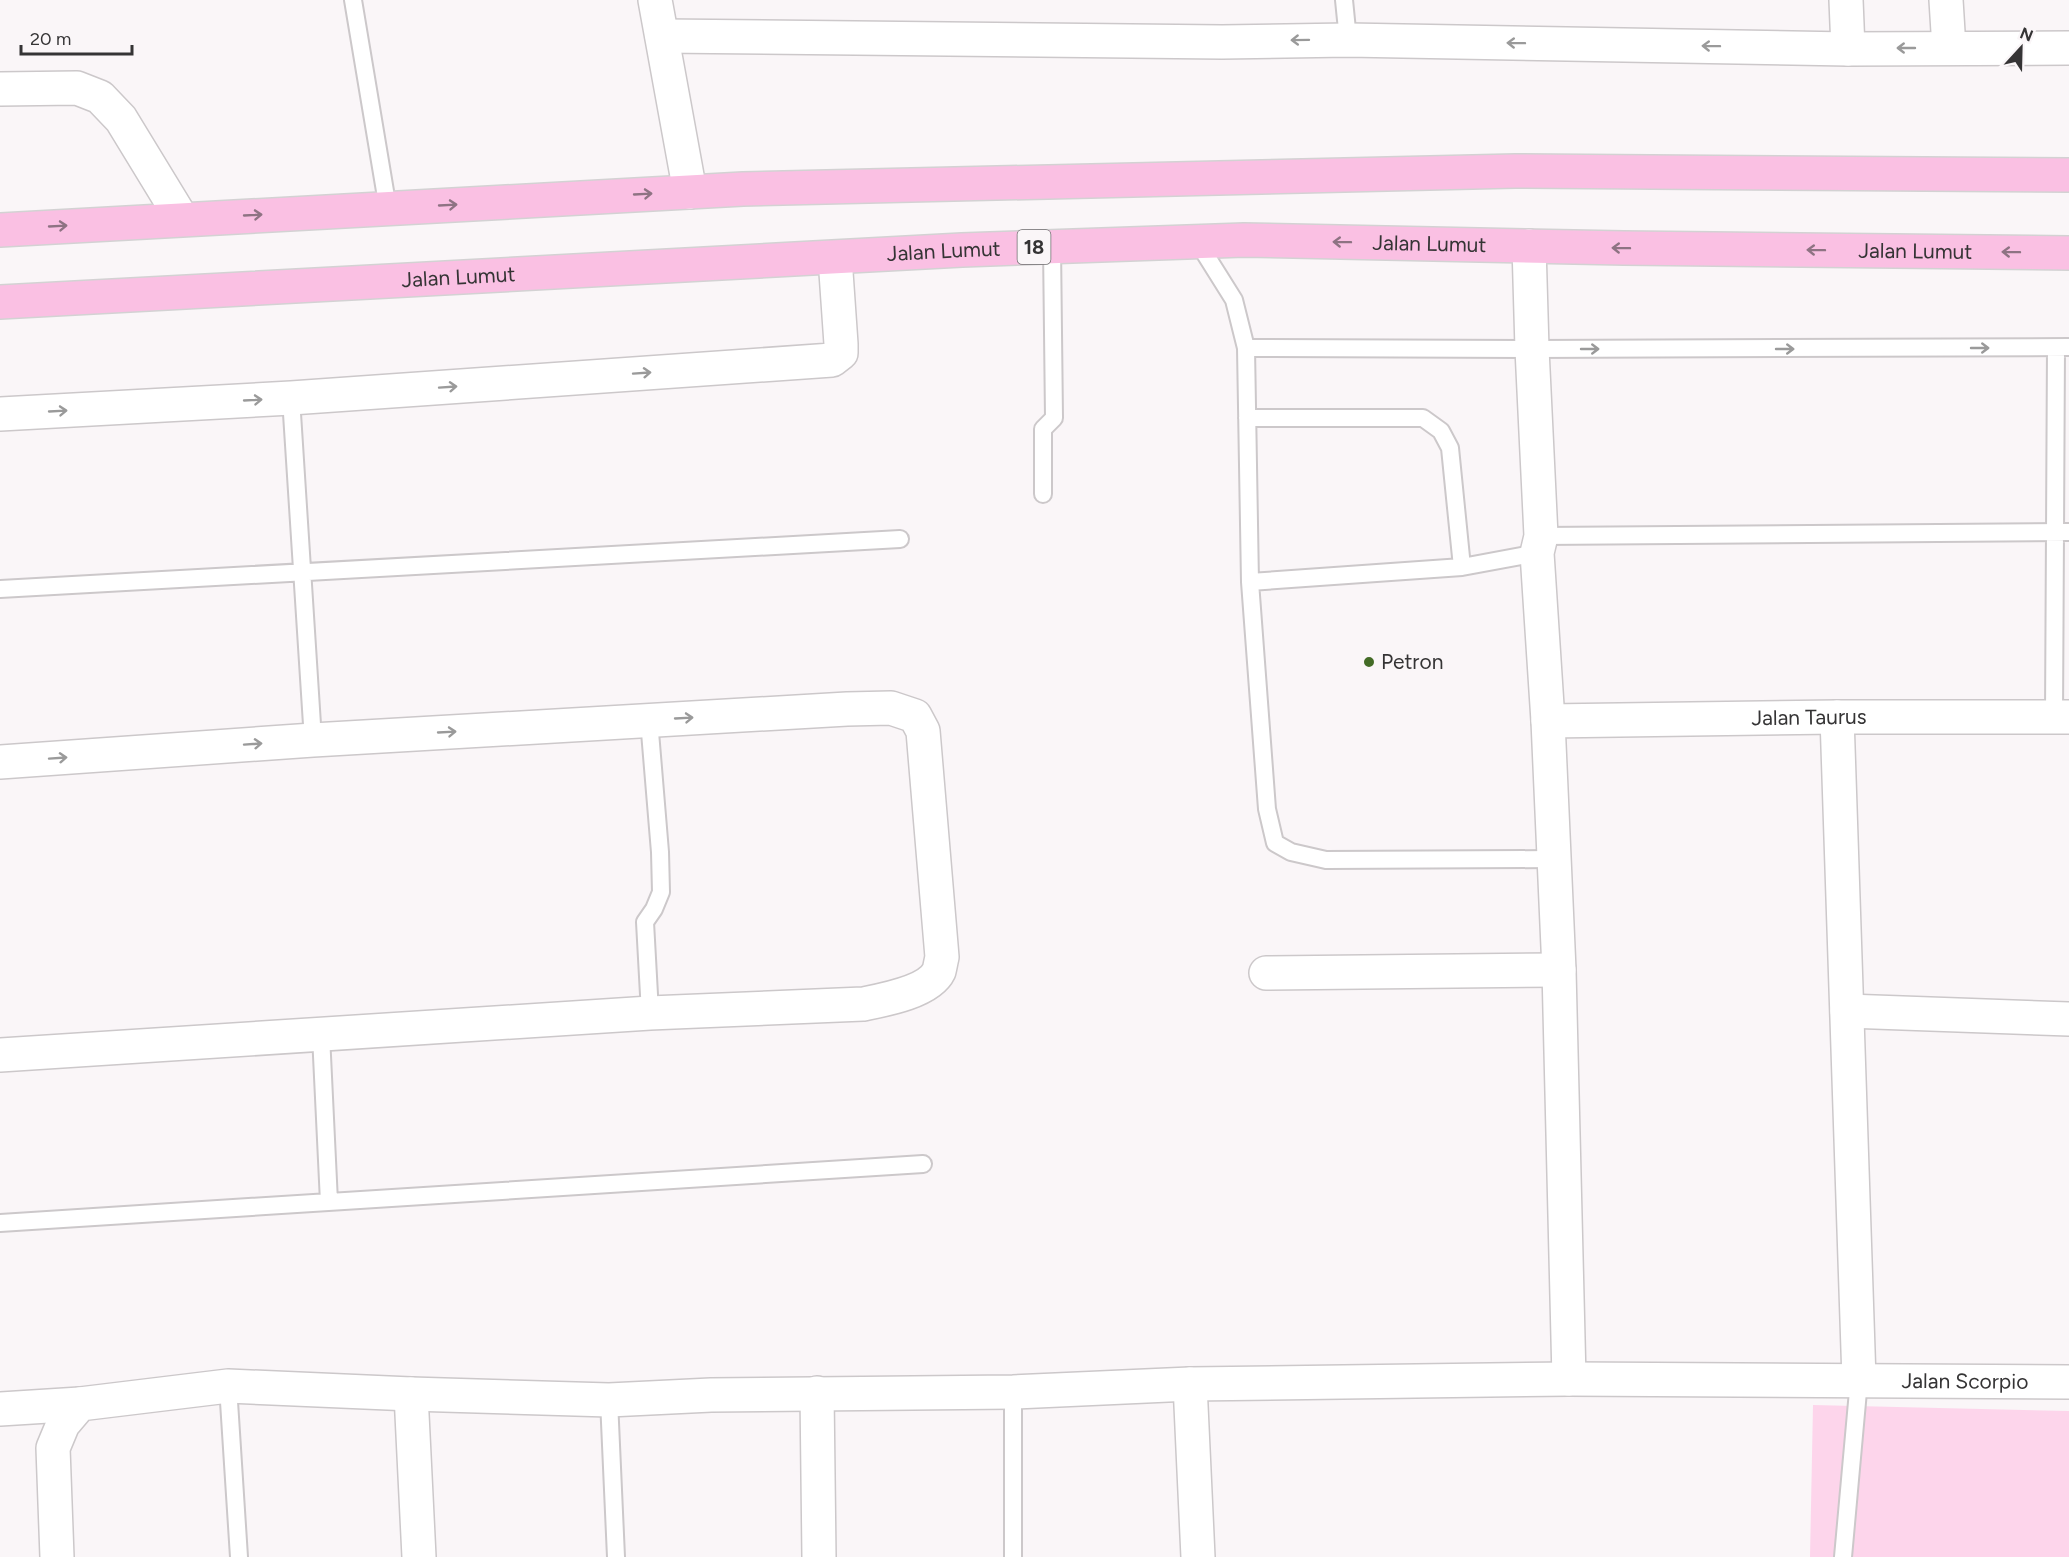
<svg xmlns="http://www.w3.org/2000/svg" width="2069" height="1557" font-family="Figtree,sans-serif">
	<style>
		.green { fill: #fdd5eb }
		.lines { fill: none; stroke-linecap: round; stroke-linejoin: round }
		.lane-casing { stroke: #ccc8ca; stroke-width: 20 }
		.street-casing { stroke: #ccc8ca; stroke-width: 36 }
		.primary-casing { stroke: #d3d2d3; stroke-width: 36 }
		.lane { stroke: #fff; stroke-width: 16 }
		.street { stroke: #fff; stroke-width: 33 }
		.primary { stroke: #fac0e3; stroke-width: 33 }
		.oneway { stroke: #9a9a9a }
		.oneway2 { stroke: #8e7383 }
		.poi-dot { fill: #436b26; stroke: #faf6f8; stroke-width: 2 }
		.labels { text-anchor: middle; stroke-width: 4.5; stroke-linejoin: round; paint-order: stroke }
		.shield { fill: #faf6f8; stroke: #706e70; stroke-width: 1.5 }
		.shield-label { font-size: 20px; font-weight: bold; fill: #353435 }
		.street-label { font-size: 21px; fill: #353435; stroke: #faf6f8 }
		.poi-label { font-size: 21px; fill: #353435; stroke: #faf6f8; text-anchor: start }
	</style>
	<rect width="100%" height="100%" fill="#faf6f8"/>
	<!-- green -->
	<path class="green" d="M1813,1405l256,6v146h-259z"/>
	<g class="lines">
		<defs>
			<path id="lane" d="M353,0l35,209
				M1344,0l4,40
				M1197,241l37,59 12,48 286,1 537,-2
				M1246,348l4,234 17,227 8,34 16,9 35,8 228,-1
				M291,398l22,342
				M1247,418h176l18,13 9,17 12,119
				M1043,494v-65l11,-11 -2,-172
				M1541,536l528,-4
				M1250,582l212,-15 75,-14
				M0,589l900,-50
				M2054,717l2,-369
				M649,720l11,132 1,40 -7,17 -9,13 5,91
				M321,1035l8,167
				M0,1223l923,-59
				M228,1386l11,171
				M1013,1392v165
				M609,1400l7,157
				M1843,1557l16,-177"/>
			<g id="street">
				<path d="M655,0l35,192"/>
				<path d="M1846,0l2,49"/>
				<path d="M1946,0l3,48"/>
				<path d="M662,36l560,6 126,-2 500,9 221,-1"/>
				<path d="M0,89l77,-1 23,9 21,22 61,100"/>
				<path d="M1529,246l3,103 9,187 -4,17 11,168 11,249 10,409"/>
				<path d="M0,414l291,-16 541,-38 9,-7v-9l-6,-86"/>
				<path d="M1837,717l22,663"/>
				<path id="s1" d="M1548,721l289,-4h232"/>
				<path d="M0,762l313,-22 534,-31 44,-1 24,8 8,15 19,226c-1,4 -2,10 -3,14 -10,21 -56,29 -76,33l-213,9 -650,42"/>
				<path d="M1266,973l293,-3"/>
				<path d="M1847,1011l222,8"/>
				<path d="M1190,1384l8,173"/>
				<path d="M817,1393l2,164"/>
				<path d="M411,1394l8,163"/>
				<path d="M0,1409l80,-5"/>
				<path id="s2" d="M57,1557l-4,-109 10,-24 17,-20 148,-18 183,8 198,6 102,-5 302,-3 177,-8 379,-5 500,3"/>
			</g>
			<g id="primary">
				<path d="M0,230l743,-41 772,-18 554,4"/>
				<path id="s3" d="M0,302l962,-52 282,-10 380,8 445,5"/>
			</g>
		</defs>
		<!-- lane casing -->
		<use href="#lane" class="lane-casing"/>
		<!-- street casing -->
		<use href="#street" class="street-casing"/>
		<!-- primary casing -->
		<use href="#primary" class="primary-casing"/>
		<!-- lane -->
		<use href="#lane" class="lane"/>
		<!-- street -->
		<use href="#street" class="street"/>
		<!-- primary -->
		<use href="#primary" class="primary"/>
	</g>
	<!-- one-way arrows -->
	<defs><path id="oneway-shaft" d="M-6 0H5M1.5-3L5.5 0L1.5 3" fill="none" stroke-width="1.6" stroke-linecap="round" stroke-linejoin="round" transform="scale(1.5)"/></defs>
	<g class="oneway">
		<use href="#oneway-shaft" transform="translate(1300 40) rotate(179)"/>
		<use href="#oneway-shaft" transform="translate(1516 43) rotate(-179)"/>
		<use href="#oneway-shaft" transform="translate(1711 46) rotate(-179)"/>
		<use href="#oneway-shaft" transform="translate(1906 48) rotate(180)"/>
		<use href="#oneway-shaft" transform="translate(1980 348)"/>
		<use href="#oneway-shaft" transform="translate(1590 349)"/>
		<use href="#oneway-shaft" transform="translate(1785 349)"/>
		<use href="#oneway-shaft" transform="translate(642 373) rotate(-4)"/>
		<use href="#oneway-shaft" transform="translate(448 387) rotate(-4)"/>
		<use href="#oneway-shaft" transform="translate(253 400) rotate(-3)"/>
		<use href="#oneway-shaft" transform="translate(58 411) rotate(-3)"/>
		<use href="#oneway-shaft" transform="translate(684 718) rotate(-3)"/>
		<use href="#oneway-shaft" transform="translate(447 732) rotate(-3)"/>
		<use href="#oneway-shaft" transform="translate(253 744) rotate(-4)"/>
		<use href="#oneway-shaft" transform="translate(58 758) rotate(-4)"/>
	</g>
	<g class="oneway2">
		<use href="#oneway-shaft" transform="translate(643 194) rotate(-3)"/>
		<use href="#oneway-shaft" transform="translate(448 205) rotate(-3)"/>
		<use href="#oneway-shaft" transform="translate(253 215) rotate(-3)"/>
		<use href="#oneway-shaft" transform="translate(58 226) rotate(-3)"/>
		<use href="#oneway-shaft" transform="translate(1342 242) rotate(-179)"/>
		<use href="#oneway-shaft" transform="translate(1621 248) rotate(-179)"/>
		<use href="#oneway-shaft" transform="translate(1816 250) rotate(-179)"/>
		<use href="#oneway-shaft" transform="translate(2011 252) rotate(-179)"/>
	</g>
	<!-- markers -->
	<circle class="poi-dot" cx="1369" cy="662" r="6"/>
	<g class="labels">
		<!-- shield labels -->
		<rect class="shield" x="1017.5" y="230" width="33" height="34" rx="4.5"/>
		<g class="shield-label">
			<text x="1034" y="254">18</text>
		</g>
		<!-- street labels -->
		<g class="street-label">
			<text dy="7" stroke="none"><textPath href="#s3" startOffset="1431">Jalan Lumut</textPath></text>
			<text dy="7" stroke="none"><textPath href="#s3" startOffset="945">Jalan Lumut</textPath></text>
			<text dy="7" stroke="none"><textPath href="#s3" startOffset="1917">Jalan Lumut</textPath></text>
			<text dy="7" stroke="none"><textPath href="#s3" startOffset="459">Jalan Lumut</textPath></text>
			<text dy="7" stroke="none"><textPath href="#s1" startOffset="261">Jalan Taurus</textPath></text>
			<text dy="7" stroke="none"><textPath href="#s2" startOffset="2048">Jalan Scorpio</textPath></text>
		</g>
		<!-- poi labels -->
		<g class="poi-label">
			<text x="1381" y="669">Petron</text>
		</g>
	</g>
	<!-- north arrow -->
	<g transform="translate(2021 48) rotate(22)" stroke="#faf6f8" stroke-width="4.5" paint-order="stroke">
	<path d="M0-4.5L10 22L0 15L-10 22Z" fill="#353435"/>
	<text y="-9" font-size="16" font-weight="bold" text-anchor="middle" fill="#353435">N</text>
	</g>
	<!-- scale -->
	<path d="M21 45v9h111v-9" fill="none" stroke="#353435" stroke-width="3"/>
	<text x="30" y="45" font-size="18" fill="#353435" stroke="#faf6f8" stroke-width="4.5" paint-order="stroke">20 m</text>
</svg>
